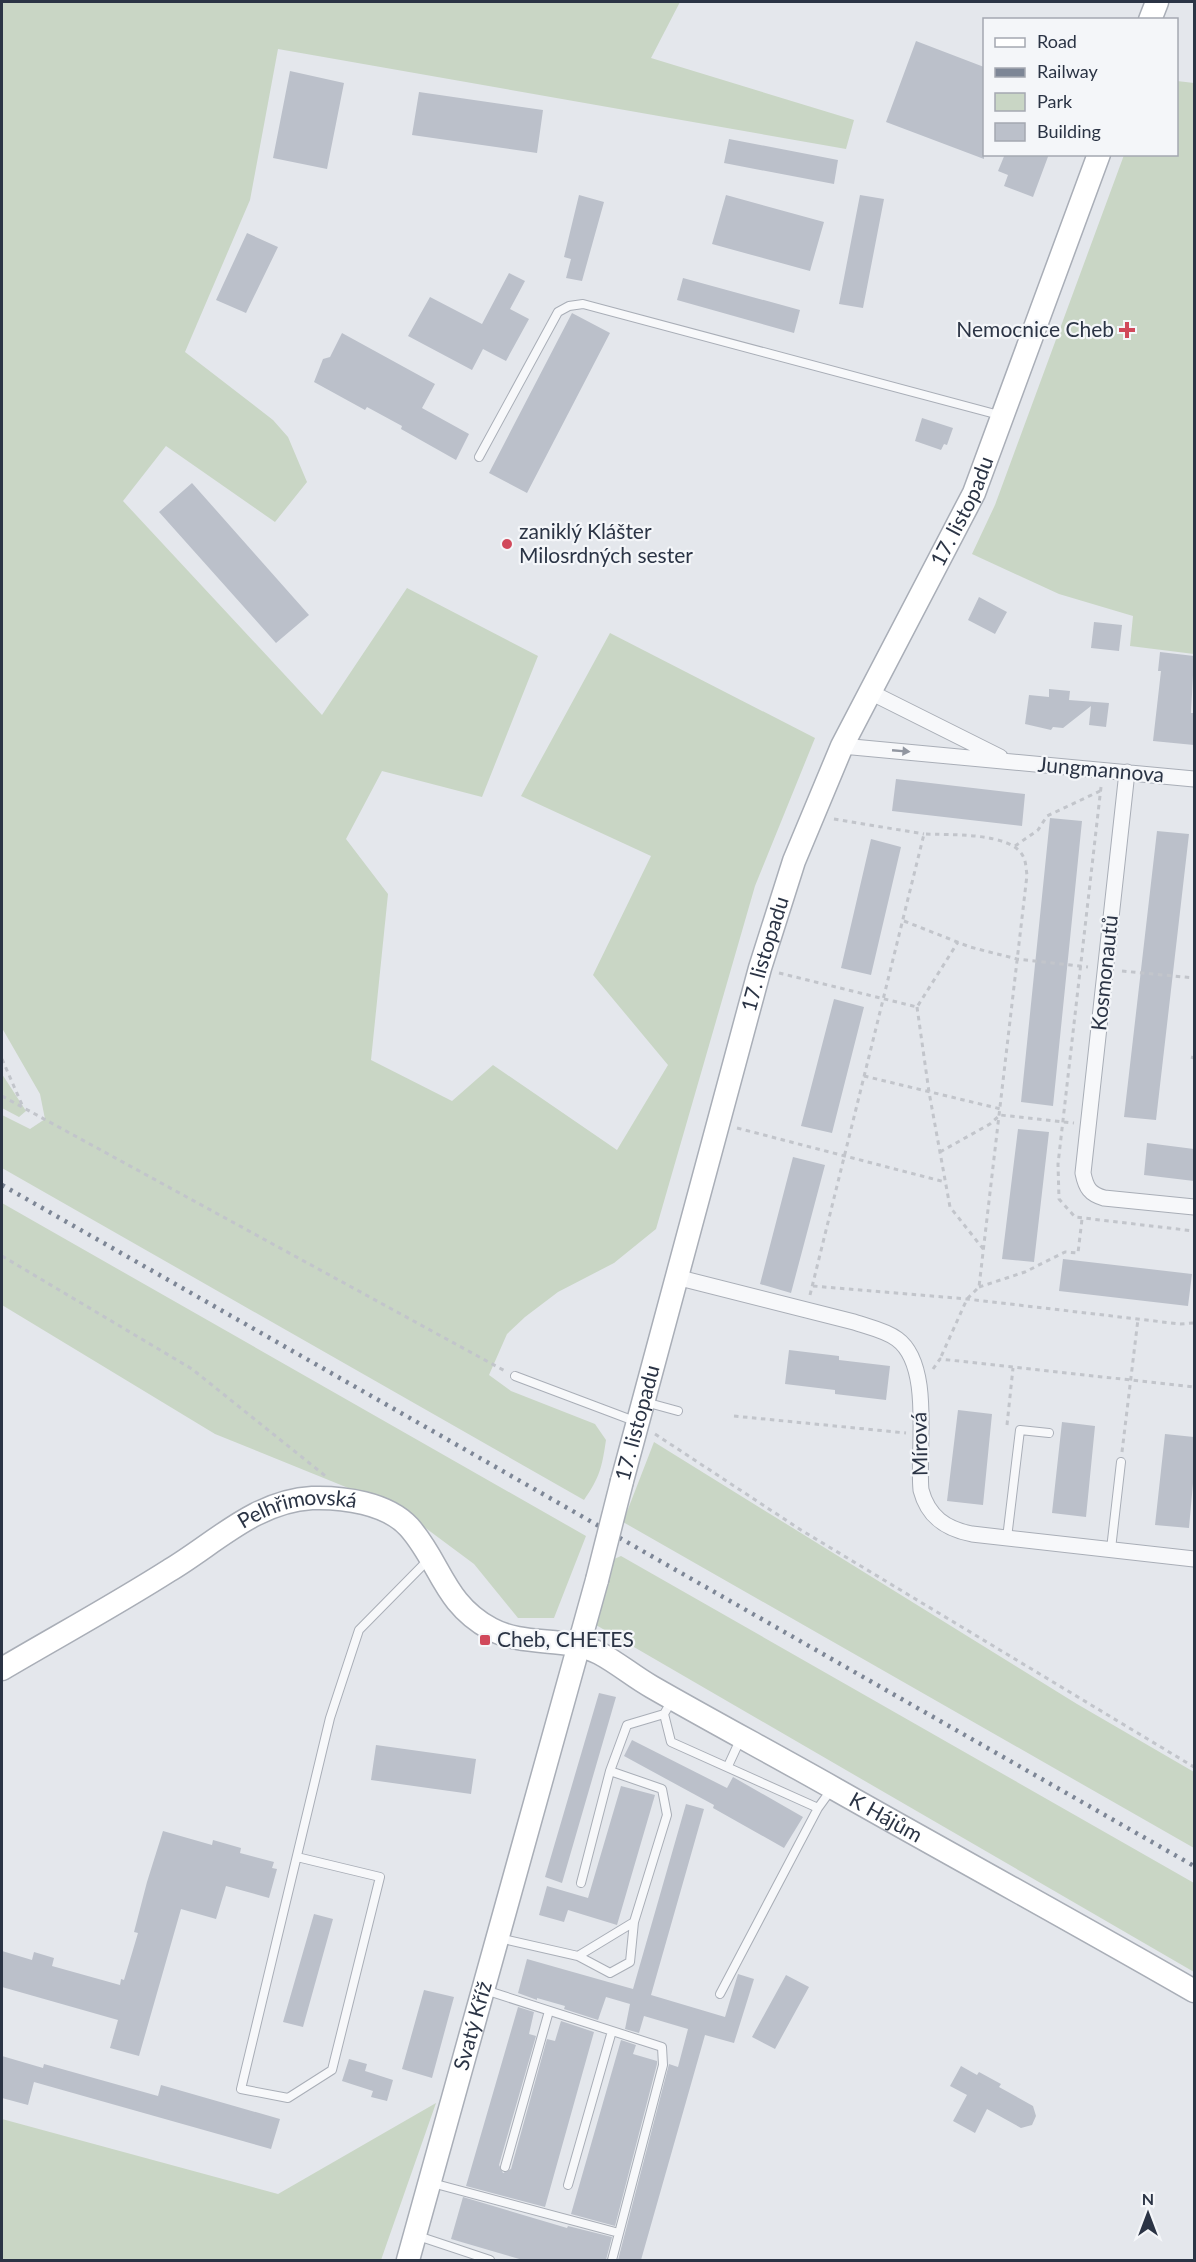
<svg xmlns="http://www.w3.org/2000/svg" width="1196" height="2262" font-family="Lato,sans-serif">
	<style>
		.green { fill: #c9d6c5 }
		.building { fill: #bbc0ca }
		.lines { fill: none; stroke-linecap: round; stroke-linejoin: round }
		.lane-casing { stroke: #a9aeb7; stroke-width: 10 }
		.street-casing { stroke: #a9aeb7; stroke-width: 17 }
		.secondary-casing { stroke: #a9aeb7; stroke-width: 25 }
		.path { stroke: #c2c5cb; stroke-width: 3; stroke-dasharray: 4.5 4.5; stroke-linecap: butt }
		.lane { stroke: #f7f8fa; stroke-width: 8 }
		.street { stroke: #f7f8fa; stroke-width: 15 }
		.secondary { stroke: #fff; stroke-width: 22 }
		.rail { stroke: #7d8696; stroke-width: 4.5; stroke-dasharray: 3 6; stroke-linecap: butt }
		.secondary-bridge-casing { stroke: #a9aeb7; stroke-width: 25; stroke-linecap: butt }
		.secondary-bridge { stroke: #fff; stroke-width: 22 }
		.oneway { fill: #9196a0 }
		.poi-dot { fill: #d1495b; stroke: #f4f6f9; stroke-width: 2 }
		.labels { text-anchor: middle; stroke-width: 4.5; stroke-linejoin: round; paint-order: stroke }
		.poi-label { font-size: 21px; fill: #2b3445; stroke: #f4f6f9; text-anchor: start }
		.street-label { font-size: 21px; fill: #2b3445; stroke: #f4f6f9 }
	</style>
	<rect width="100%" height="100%" fill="#e4e7ec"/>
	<!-- green -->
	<path class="green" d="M2,2h678l-29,56 203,62 -8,29 -568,-100 -28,151 -65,152 88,68 15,17 19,45 -32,40 -109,-76 -43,55 199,214 85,-127 131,68 -56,141 -100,-26 -36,68 42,55 -17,166 81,41 41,-36 124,85 51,-85 -75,-90 58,-119 -130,-60 89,-163 205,105 -60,148 -99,343 -42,34 -56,29 -33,25 -18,17 -18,41 22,16 84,33 11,16c-4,27 -6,37 -22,60l-582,-332v-53l28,14 15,-10 -5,-25 -38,-66z
		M1177,81l17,2v571l-64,-8 3,-30 -74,-22 -87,-40 23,-49 129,-350 52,-1z
		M2,1074l24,37 -7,6 -17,-9z
		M2,1203l584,333 -32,82h-36l-44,-54 -74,-55 -185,-75 -213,-129z
		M654,1442l423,262 117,68v76l-571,-326z
		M621,1556l573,327v89l-598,-347 18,-66z
		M436,2103l-55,157h-379v-141l276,75z"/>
	<!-- building -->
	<path class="building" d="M916,41l68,26v92l-98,-37z
		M290,71l54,12 -17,86 -54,-11z
		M419,92l124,18 -6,43 -125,-18z
		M729,139l109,21 -4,24 -110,-21z
		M1005,154h44l-16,43 -29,-11 4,-11 -10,-4z
		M579,195l25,7 -22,79 -16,-3 5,-19 -7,-2z
		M726,195l98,27 -14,49 -98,-27z
		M860,195l24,4 -21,109 -24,-4z
		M247,233l31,14 -32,66 -30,-13z
		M509,273l16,8 -15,28 19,10 -23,42 -23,-12 -11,21 -64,-34 22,-39 52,27z
		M683,278l117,32 -6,23 -117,-33z
		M572,313l38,20 -83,160 -38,-20z
		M342,333l93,51 -13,24 47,26 -13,26 -55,-31 1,-3 -35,-19 -2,3 -51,-28 9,-23 7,-2z
		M922,418l31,10 -6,17 -3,-1 -3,6 -26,-9z
		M192,483l117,132 -33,28 -117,-131z
		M979,597l28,15 -12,22 -27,-14z
		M1094,622l28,3 -3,26 -28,-3z
		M1160,652l34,4 -3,57h3v32l-41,-4 8,-70h-3z
		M1049,689l21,2 -1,9 40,3 -3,24 -17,-2 2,-19 -28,22 -10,-1 -2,3 -26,-6 4,-29 20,2z
		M896,779l129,15 -3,32 -130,-15z
		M1050,818l32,3 -29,285 -32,-4z
		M1157,831l32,3 -33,286 -32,-3z
		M871,839l30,8 -30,128 -30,-7z
		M834,999l30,8 -32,126 -31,-7z
		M1018,1129l31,3 -15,130 -32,-3z
		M1147,1143l47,6v32l-50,-6z
		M793,1157l32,8 -34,128 -31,-9z
		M1063,1259l129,15 -4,32 -129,-15z
		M789,1350l50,6v4l51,6 -4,34 -51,-6v-4l-50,-6z
		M958,1410l34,4 -9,91 -36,-4z
		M1062,1422l33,4 -9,91 -34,-4z
		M1165,1434l29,3v35l-5,56 -34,-3z
		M599,1693l17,4 -54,186 -17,-6z
		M632,1740l95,48 6,-11 70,40 -19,31 -71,-40 1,-3 -90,-49z
		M376,1745l100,14 -5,35 -100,-14z
		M621,1786l34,9 -38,130 -49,-15 -4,12 -25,-7 8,-29 41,12z
		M686,1804l18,5 -53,186 74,22 13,-43 16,5 -20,64 -29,-8 -64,225h-23l51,-196 9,3 10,-38 -44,-13 -5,17 -14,-4 5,-25 -24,-7 -8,23 -34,-11 1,-3 -28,-8v2l-19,-7 9,-34 106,30z
		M163,1831l49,14 1,-5 28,8 -1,5 34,9 -2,6 5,1 -8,29 -43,-12 -10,33 -35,-10 -42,147 -29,-8 8,-28 -116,-33v-36l30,9 2,-8 20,6 -2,8 68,19 1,-6 3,1 14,-47 -4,-1 13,-50z
		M314,1914l19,5 -30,108 -20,-5z
		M786,1975l23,12 -34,62 -23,-12z
		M424,1990l30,7 -22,81 -30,-9z
		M518,2007l16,5 -5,22 7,2 -37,129 4,8 8,-4 36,-130 8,2 6,-20 33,11 -49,175 -79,-21z
		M621,2040l15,5 -3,9 24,7v3l-42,162 -44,-12z
		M2,2056l41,12 1,-4 114,32 3,-11 119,34 -9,30 -237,-67 -6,23 -26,-7z
		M349,2059l18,5 -2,7 28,9 -6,21 -16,-4 2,-6 -31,-10z
		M961,2066l16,9 2,-3 22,12 -2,3 34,19 3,10 -4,9 -11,3 -34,-19 -12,24 -22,-12 14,-26 -17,-9z
		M463,2197l104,31 1,-2 44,11 -6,23h-83l-72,-21z"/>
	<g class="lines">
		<defs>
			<path id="lane" d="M479,457l79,-145 11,-6 14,-2 416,111
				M515,1376l122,46
				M645,1402l33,9
				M1007,1538l13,-108 29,3
				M1111,1549l10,-87
				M664,1714l7,28 147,66 13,-18
				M728,1766l12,-26
				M297,1857l83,20 -48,193 -44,28 -47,-9 89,-371 29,-88 69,-70
				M581,1883l29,-112 17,-46 37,-11 7,-12
				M499,1938l79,18 56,-34 33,-107 -5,-26 -52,-18
				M578,1956l32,17 20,-11 4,-40
				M485,1990l177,57 1,18 -51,195
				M720,1994l98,-186
				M505,2167l44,-156
				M432,2183l187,50
				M568,2185l44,-154
				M418,2236l72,24"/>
			<path id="street" d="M870,692l130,65
				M842,746l352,33
				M1127,772l-44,401c3,15 7,21 21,25l90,9
				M676,1277l178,45c14,5 31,8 43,17 36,26 20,111 24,151 7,27 25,39 51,44l222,25"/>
			<g id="secondary">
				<path d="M1150,20l7,-18"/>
				<path id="s1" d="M622,1481l138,-513 34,-107 48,-115 132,-253 125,-339"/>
				<path id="s2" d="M2,1669c56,-33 113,-64 168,-99 45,-27 86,-69 142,-72 31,-1 75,5 97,29 32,36 34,76 82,102 33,18 75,7 108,24 19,10 35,24 53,34 61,35 123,68 183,102 120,68 241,134 359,202"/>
				<path id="s3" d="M408,2260l189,-680"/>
			</g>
		</defs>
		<!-- lane casing -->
		<use href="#lane" class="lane-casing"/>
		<!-- street casing -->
		<use href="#street" class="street-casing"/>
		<!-- secondary casing -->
		<use href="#secondary" class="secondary-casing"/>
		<!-- path -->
		<path class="path" d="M1101,787l-43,377 1,35 16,18 119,14
			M834,819l90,15
			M1015,846l23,-16 9,-14 53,-25
			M904,921l66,26 47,12 71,8
			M1122,971l72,7
			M779,973l138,34 41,-65
			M917,1007l12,85 21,115 34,43
			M1191,1057l3,1
			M2,1059l21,48
			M864,1076l137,33
			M2,1096l503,275
			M737,1128l208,54
			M940,1152l50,-28 10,-9 74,8
			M2,1256l190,113 136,109
			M813,1286l154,13 213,25 14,-1
			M979,1287l46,-15 40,-20 13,1 4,-34
			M810,1295l114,-461c24,1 87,-2 99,22 3,5 3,13 4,19l-48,412 -12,12 -27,60
			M933,1369l7,-10 254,28
			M734,1416l172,17
			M1007,1425l6,-57
			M655,1434l146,96 393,237
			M1122,1452l16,-133"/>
		<!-- lane -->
		<use href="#lane" class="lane"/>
		<!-- street -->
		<use href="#street" class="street"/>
		<!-- secondary -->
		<use href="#secondary" class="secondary"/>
		<!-- rail -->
		<path class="rail" d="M2,1185l1192,681"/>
		<defs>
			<path id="secondary-bridge" d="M597,1580l25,-99"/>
		</defs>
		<!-- secondary-bridge casing -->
		<use href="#secondary-bridge" class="secondary-bridge-casing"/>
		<!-- secondary-bridge -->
		<use href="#secondary-bridge" class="secondary-bridge"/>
	</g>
	<!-- one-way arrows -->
	<defs><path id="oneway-solid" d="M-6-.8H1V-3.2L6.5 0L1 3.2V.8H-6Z" transform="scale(1.5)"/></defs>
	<use class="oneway" href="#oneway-solid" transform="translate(901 751) rotate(5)"/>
	<!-- markers -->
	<g class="poi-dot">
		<path d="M1124 321h6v6h6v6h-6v6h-6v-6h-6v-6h6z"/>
		<circle cx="507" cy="544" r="6"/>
		<rect x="479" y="1634" width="12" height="12" rx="3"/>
	</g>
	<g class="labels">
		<!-- poi labels -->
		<g class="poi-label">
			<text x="1114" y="337" text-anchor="end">Nemocnice Cheb</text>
			<text x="519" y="539">zaniklý Klášter<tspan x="519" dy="24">Milosrdných sester</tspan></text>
			<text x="497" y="1647">Cheb, CHETES</text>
		</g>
		<!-- street labels -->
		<g class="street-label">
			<text dy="7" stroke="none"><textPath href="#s1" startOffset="1032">17. listopadu</textPath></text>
			<text transform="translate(1101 770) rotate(5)" y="7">Jungmannova</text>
			<text dy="7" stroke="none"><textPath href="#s1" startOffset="546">17. listopadu</textPath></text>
			<text transform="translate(1105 973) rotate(-84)" y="7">Kosmonautů</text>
			<text dy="7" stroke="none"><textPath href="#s1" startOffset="60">17. listopadu</textPath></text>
			<text transform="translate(920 1444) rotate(-91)" y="7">Mírová</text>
			<text dy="7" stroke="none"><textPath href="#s2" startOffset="340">Pelhřimovská</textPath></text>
			<text dy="7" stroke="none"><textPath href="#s2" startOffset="1035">K Hájům</textPath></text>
			<text dy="7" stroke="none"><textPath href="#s3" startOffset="243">Svatý Kříž</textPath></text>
		</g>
	</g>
	<!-- border -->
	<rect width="1196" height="2262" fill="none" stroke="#2b3445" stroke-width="6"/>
	<!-- legend -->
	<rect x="983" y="18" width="195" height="138" fill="#f4f6f9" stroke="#a4a8b1" stroke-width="1.5"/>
	<rect x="995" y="38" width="30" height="9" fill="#ffffff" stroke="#a4a8b1" stroke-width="1.5"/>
	<text x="1037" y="48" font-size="18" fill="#2b3445">Road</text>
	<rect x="995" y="68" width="30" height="9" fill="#7d8696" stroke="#a4a8b1" stroke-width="1.5"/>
	<text x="1037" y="78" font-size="18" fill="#2b3445">Railway</text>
	<rect x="995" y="93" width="30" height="18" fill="#c9d6c5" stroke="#a4a8b1" stroke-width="1.5"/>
	<text x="1037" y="108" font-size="18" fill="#2b3445">Park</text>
	<rect x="995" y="123" width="30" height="18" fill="#bbc0ca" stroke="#a4a8b1" stroke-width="1.5"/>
	<text x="1037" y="138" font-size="18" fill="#2b3445">Building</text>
	<!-- north arrow -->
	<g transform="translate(1148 2214)" stroke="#f4f6f9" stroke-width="4.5" paint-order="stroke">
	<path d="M0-4.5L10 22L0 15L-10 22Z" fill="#2b3445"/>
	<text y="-9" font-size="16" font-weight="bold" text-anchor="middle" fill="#2b3445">N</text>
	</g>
</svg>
